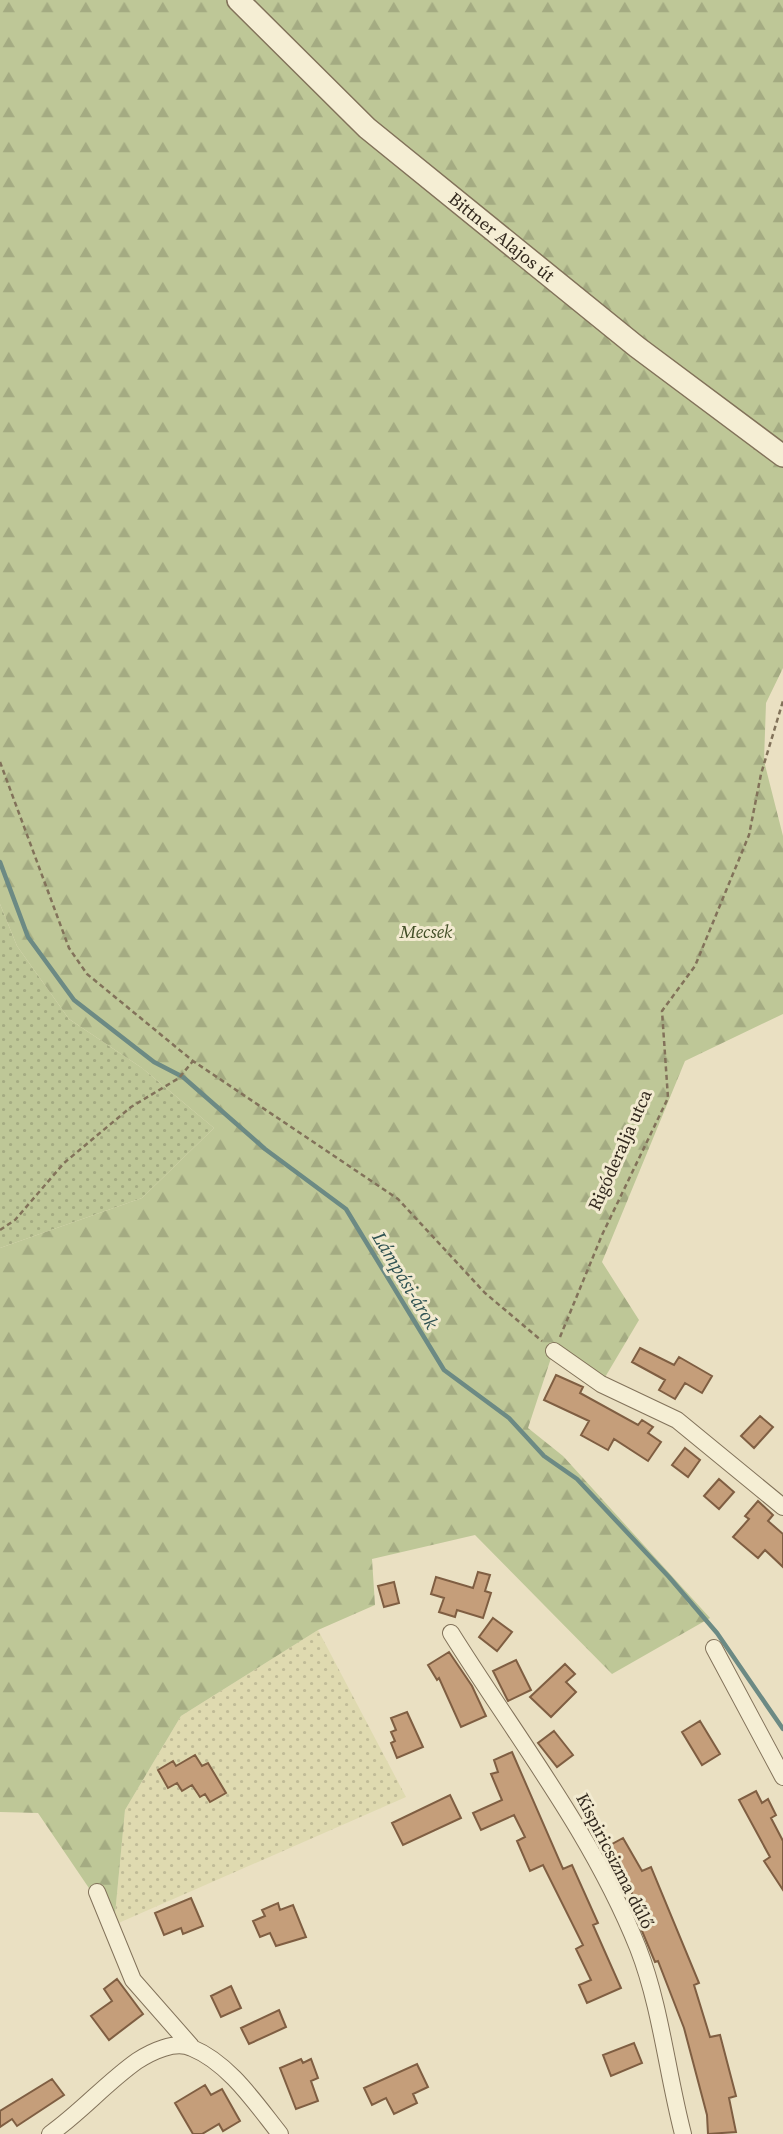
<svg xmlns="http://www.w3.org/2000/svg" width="783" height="2134" font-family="'Source Serif 4',serif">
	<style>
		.farmland { fill: url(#farmland-dots) }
		.grass { fill: url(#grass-dots) }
		.forest { fill: url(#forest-firs) }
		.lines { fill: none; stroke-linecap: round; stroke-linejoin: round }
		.stream { stroke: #6c8a84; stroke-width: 4.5 }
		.building { fill: #c59e7a; stroke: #7f5e42; stroke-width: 2 }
		.minor-casing { stroke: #82725a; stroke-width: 18 }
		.tertiary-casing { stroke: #82725a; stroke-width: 24 }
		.path { stroke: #82725a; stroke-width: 2.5; stroke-dasharray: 5 3.5; stroke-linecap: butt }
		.minor { stroke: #f5eed4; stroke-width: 16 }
		.tertiary { stroke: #f5eed4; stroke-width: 21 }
		.labels { text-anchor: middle; stroke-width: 6; stroke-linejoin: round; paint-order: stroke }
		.street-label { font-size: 18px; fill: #33291e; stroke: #f2ead0 }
		.park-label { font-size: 18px; font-style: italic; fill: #414e26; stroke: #f2ead0 }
		.water-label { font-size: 19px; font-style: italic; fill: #2e5151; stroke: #f2ead0 }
	</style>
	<defs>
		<pattern id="farmland-dots" width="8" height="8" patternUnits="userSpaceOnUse" patternTransform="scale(1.75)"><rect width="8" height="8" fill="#dfdab0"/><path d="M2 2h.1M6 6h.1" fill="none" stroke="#c0bb97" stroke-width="1.8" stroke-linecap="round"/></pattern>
		<pattern id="grass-dots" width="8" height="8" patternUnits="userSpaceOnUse" patternTransform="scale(1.75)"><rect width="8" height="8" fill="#bec797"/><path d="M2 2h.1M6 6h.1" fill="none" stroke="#a4ab82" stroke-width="1.8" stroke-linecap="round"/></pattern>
		<pattern id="forest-firs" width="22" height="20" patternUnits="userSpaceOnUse" patternTransform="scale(1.75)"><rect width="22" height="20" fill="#bec797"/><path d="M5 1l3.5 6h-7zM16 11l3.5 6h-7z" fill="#a4ab82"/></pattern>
	</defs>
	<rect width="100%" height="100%" fill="#eae0c2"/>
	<!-- farmland -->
	<path class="farmland" d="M318,1630l88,167 -292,128 11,-115 56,-94z"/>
	<!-- grass -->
	<path class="grass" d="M0,904l17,42 52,73 73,49 72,60 -72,70 -142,50z"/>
	<!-- forest -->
	<path class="forest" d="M0,0h783v668l-17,35 -2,58 19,75v178l-98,47 -83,201 37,58 -38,64 -48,-32 -25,76 35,28 147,162 -98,56 -137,-139 -103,24 3,46 -57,25 -137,86 -56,94 -11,115 -76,-112 -38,-1v-564l142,-50 72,-70 -72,-60 -73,-49 -52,-73 -17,-42z"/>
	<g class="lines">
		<!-- stream -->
		<path class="stream" d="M0,862l28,75 46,63 80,62 29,15 82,72 81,60 98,161 65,48 35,38 33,23 92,98 48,56 66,96"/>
	</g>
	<!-- building -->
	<path class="building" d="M640,1348l34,17 5,-8 33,19 -10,17 -17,-10 -10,16 -16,-9 6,-10 -33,-18z
		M556,1375l27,12 -3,6 58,32 4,-5 11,7 -5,6 13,9 -13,19 -34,-22 -6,11 -27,-15 8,-14 -45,-21z
		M760,1416l13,11 -19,21 -13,-12z
		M685,1448l15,12 -12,17 -16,-12z
		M719,1479l15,13 -15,17 -15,-13z
		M758,1501l15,14 -5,6 15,13v33l-18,-17 -7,8 -25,-21 16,-18 -4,-3z
		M478,1572l12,3 -5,16 6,2 -8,25 -26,-8 -2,7 -16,-5 5,-14 -13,-4 5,-17 37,11z
		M394,1582l5,21 -15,4 -6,-21z
		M493,1618l19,14 -15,19 -18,-14z
		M449,1652l23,34 14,30 -25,11 -22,-49 -2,2 -9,-15z
		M516,1660l15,30 -23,11 -15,-30z
		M565,1664l10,10 -9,8 10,10 -25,25 -21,-20z
		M407,1712l16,35 -26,11 -6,-15 4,-2 -4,-9 5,-2 -5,-12z
		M700,1721l20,33 -18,11 -20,-33z
		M554,1731l19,24 -16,12 -19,-24z
		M512,1752l51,117 9,-4 26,58 -5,2 28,63 -34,15 -8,-18 12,-5 -15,-31 7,-4 -40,-80 -13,6 -13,-30 8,-4 -11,-22 -33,15 -8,-17 29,-13 -11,-26 7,-2 -4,-12z
		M195,1755l7,11 6,-3 18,30 -16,9 -5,-8 -5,3 -8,-12 -10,6 -5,-8 -9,5 -10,-18 15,-9 3,5z
		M756,1791l6,12 6,-4 8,16 -5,3 12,23v49l-19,-29 6,-4 -31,-57z
		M450,1795l11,23 -58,27 -11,-22z
		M623,1838l19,33 9,-4 48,116 -5,2 16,52 10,-2 16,61 -7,2 7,34 -28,2 -1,-19 -23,-87 -26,-67 -3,1 -21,-50 6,-2 -21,-44 -3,1 -11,-19z
		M191,1898l12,28 -20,8 -2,-6 -17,7 -9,-22z
		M278,1903l2,7 13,-5 13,32 -30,9 -6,-13 -10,4 -7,-16 12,-5 -3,-6z
		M117,1979l26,35 -34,26 -18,-24 21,-15 -8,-12z
		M231,1986l10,22 -20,9 -10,-21z
		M279,2010l7,17 -37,17 -8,-16z
		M634,2043l8,20 -31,13 -8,-21z
		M301,2059l2,4 8,-4 7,19 -7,3 7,20 -22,8 -16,-41z
		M417,2064l11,23 -15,7 4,9 -23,11 -8,-16 -14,7 -8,-17z
		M52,2079l12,16 -47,31 -5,-7 -12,8v-16z
		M205,2085l6,10 11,-6 18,32 -17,10 -4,-7 -17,10h-9l-18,-31z"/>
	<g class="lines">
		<defs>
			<path id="minor" d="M554,1351l47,33 76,36 106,87
				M451,1633c65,104 141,200 187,315 23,59 29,125 45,186
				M714,1648l69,129
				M97,1892l36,88 58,66
				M50,2134c31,-22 56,-51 87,-73 14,-9 38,-21 55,-13 37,15 64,56 88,86"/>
			<g id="tertiary">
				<path id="s1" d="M238,0l129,128 270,219 146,109"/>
			</g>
		</defs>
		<!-- minor casing -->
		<use href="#minor" class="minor-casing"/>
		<!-- tertiary casing -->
		<use href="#tertiary" class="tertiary-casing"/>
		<!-- path -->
		<path class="path" d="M0,762l69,186 18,26 106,87 205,138 87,94 57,48
			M0,1230l15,-10 49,-57 67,-56 48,-29 14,-17
			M560,1337l42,-102 66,-137 -6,-87 33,-45 54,-131 12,-61 22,-73"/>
		<!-- minor -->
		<use href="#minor" class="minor"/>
		<!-- tertiary -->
		<use href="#tertiary" class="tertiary"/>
	</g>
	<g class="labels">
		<!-- street labels -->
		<g class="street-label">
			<text dy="6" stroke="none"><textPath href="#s1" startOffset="355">Bittner Alajos út</textPath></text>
			<text transform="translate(620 1150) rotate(-66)" y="6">Rigóderalja utca</text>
			<text transform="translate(615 1861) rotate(63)" y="6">Kispiricsizma dűlő</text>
		</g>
		<!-- park labels -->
		<g class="park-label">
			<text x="426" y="938">Mecsek</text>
		</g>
		<!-- water labels -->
		<g class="water-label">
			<text transform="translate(406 1280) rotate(59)" y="7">Lámpási-árok</text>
		</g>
	</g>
</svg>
